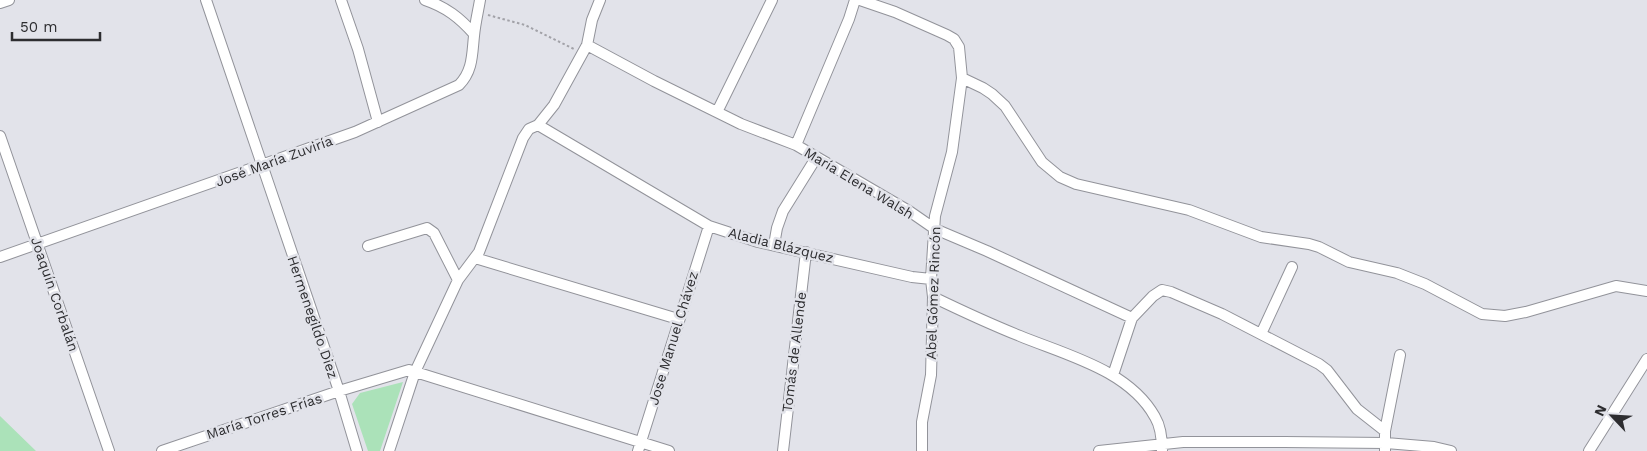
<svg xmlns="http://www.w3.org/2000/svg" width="1647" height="451" font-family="'Work Sans',sans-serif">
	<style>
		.green { fill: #abe2b9 }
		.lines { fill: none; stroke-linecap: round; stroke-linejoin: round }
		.minor-casing { stroke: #92939a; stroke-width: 12 }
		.path { stroke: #a2a2a8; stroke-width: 2; stroke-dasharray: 2.5 2.5; stroke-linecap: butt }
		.minor { stroke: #fff; stroke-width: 10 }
		.labels { text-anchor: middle; stroke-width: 5; stroke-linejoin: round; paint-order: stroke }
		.street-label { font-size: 14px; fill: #2d2d30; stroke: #e2e3ea }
	</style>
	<rect width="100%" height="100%" fill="#e2e3ea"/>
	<!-- green -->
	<path class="green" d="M403,382l-23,69h-12l-16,-47 8,-11z
		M0,416l36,35h-36z"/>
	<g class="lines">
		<defs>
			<path id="minor" d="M206,0l133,391 18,60
				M341,0l17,49 20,73
				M425,0c21,7 35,18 49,34
				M860,0l35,12 52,23 7,4 5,8 3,31 -10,74 -17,64 -4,63 2,18 -2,78 -9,47v29
				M0,3l9,-3
				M587,45l67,36 87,43 55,21 113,66 26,18 52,22 145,67
				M962,78l21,10 9,6 13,12 37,56 18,15 16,7 113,26 72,27 48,7 10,3 30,15 48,11 28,11 57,30 23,2 21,-4 90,-26 31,5
				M717,112l55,-112
				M538,125l171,101 49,16 154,35 19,2
				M0,136l109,315
				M796,145l53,-126 6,-19
				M774,245l3,-17 6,-17 33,-53
				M368,246l59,-18 7,5 24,47
				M0,257l355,-125 104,-47c14,-14 13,-31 15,-49 1,-12 4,-24 6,-36
				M475,258l203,61
				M933,297c29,14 57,27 87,39 46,19 109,34 135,81 6,10 7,22 7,33
				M1261,334l31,-67
				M1113,375l19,-57 21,-22 9,-6 9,2 51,22 97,50 8,6 30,39 28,22
				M162,451l177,-60 70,-21 260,81
				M389,451l26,-79 43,-92 21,-28 44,-114 6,-9 9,-4 16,-20 33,-60 5,-25 8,-20
				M638,451l71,-225
				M783,451l23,-199
				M1099,451l84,-9h101l102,1 48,4 17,4
				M1385,451v-20l15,-76
				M1589,451l58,-92"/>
		</defs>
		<!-- minor casing -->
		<use href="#minor" class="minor-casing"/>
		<!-- path -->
		<path class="path" d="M488,15l37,10 49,24"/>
		<!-- minor -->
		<use href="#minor" class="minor"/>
	</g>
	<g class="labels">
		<!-- street labels -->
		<g class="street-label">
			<text transform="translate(274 161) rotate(-20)" y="5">José María Zuviría</text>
			<text transform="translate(859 183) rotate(31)" y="5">María Elena Walsh</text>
			<text transform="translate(781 245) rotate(14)" y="5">Aladia Blázquez</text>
			<text transform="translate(933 293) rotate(-88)" y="5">Abel Gómez Rincón</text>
			<text transform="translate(55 294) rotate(71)" y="5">Joaquín Corbalán</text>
			<text transform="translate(313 317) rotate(71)" y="5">Hermenegildo Diez</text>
			<text transform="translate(673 338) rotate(-73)" y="5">Jose Manuel Chávez</text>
			<text transform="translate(794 352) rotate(-83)" y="5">Tomás de Allende</text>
			<text transform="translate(264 416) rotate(-18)" y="5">María Torres Frías</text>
		</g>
	</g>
	<!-- north arrow -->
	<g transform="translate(1612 416) rotate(295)" stroke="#e2e3ea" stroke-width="4" paint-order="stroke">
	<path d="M0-4L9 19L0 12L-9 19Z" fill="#2d2d30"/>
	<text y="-8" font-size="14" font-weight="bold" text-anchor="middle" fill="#2d2d30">N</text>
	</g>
	<!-- scale -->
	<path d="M12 32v8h88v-8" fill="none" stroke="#2d2d30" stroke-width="2.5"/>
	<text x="20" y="32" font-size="15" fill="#2d2d30" stroke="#e2e3ea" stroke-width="4" paint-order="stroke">50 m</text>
</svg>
